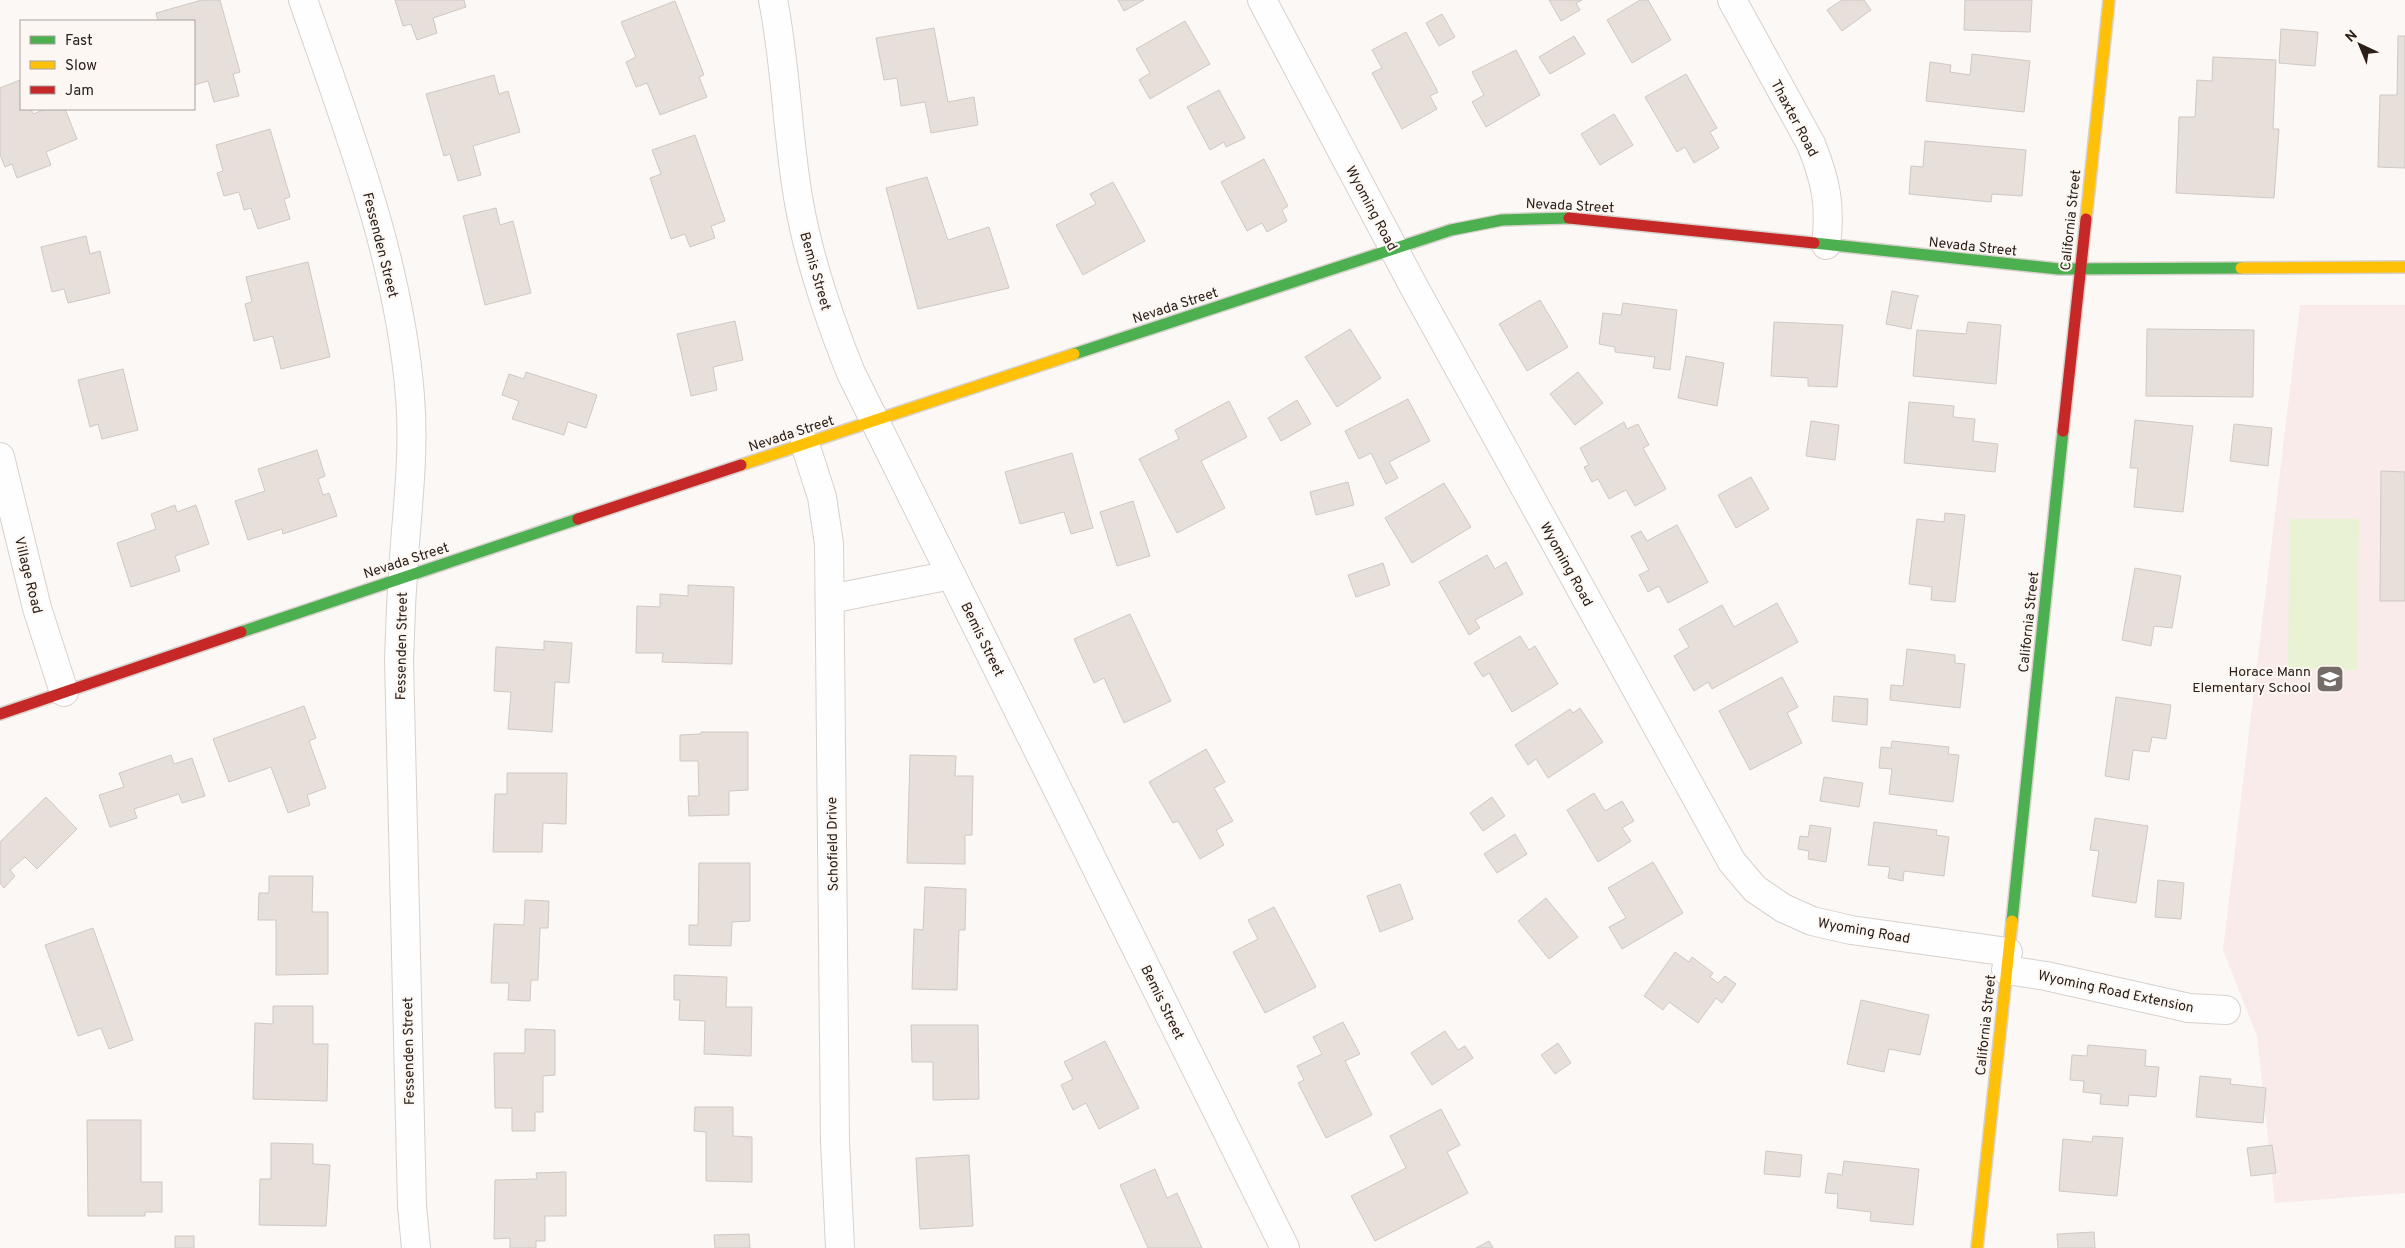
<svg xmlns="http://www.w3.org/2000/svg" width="2405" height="1248" font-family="Overpass,sans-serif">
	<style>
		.education { fill: #f9ebe9 }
		.green { fill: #e9f3d4 }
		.building { fill: #e6dfda; stroke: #cfc8c4 }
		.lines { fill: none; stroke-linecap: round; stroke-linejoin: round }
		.street-casing { stroke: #d8d1cc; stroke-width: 30 }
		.fast-casing { stroke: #d8d1cc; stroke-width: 14 }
		.slow-casing { stroke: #d8d1cc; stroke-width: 14 }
		.jam-casing { stroke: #d8d1cc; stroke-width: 14 }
		.street { stroke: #fefefe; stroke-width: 28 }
		.fast { stroke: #4caf50; stroke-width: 11 }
		.slow { stroke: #ffc107; stroke-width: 11 }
		.jam { stroke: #c62828; stroke-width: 11 }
		.labels { text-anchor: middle; stroke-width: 4; stroke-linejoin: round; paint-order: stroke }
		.street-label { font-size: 14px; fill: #2b2019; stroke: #fdf7f3 }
		.poi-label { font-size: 14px; fill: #2b2019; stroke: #fdf7f3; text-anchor: end }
	</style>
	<rect width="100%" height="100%" fill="#fbf8f5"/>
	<!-- education -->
	<path class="education" d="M2300,305h105v888l-130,10 -18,-167 -34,-86z"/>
	<!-- green -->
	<path class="green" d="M2290,519h69l-2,151 -69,-1z"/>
	<!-- building -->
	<path class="building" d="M202,0h18l20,72 -7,2 6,22 -25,6 -6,-21 -14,4v-64h-36l-2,-8z
		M395,0h69l2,7 -33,11 4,15 -20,7 -6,-16 -8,2z
		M1118,0h26l-20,11z
		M1549,0h33l-6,3 4,7 -19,11z
		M1640,0h8l23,40 -39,23 -25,-43z
		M1842,0h22l7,10 -29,21 -15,-21z
		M1965,0h67l-2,32 -66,-2z
		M675,1l29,74 -5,2 8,20 -47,18 -13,-32 -11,4 -10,-25 10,-5 -15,-35z
		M1442,14l13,23 -16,9 -13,-23z
		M1185,21l25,43 -60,35 -11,-19 11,-7 -14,-24z
		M934,28l14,74 26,-5 4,28 -47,8 -6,-31 -24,4 -4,-28 -13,2 -8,-42z
		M2281,29l37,3 -3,34 -36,-3z
		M1406,32l32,60 -8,4 7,13 -35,20 -30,-56 10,-5 -10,-18z
		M1574,36l11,18 -35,20 -11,-17z
		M2398,36h7v132l-27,-1 2,-72h17z
		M1516,50l24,45 -54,32 -14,-25 12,-7 -12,-23z
		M1972,54l58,7 -6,51 -98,-11 4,-39 21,3 -1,7 20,3z
		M2213,57l63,3 -3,69h6l-5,69 -98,-5 3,-76h16l2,-37 15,1z
		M1686,74l31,54 -7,4 9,16 -25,15 -9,-16 -8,5 -32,-55z
		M494,75l5,19 9,-3 12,41 -47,14 8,29 -23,6 -8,-27 -6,2 -18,-62z
		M20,80l1,29h10l2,5 13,-5h19l12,30 -31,13 5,13 -34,13 -5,-14 -7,3 -5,-12v-67z
		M1219,90l26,48 -19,9 -2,-5 -14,8 -23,-43z
		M1614,114l19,31 -33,20 -19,-31z
		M270,129l20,68 -6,2 6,20 -32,10 -7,-21 -7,2 -5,-18 -15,4 -7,-23 6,-2 -7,-26z
		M695,135l30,86 -14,5 4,12 -25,9 -5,-13 -14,5 -21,-61 11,-4 -9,-24z
		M1925,141l101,9 -4,46 -30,-2 -1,8 -82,-8 2,-28 12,1z
		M1264,159l24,47 -6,4 5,11 -20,11 -5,-9 -15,8 -26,-49z
		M927,177l21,63 41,-13 20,61 -91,21 -32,-121z
		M1113,182l32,59 -62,34 -27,-50 40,-21 -6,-10z
		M496,208l4,17 13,-4 18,72 -46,12 -22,-89z
		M86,236l4,18 10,-3 10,42 -42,10 -4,-14 -12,3 -11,-45z
		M308,262l22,95 -49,12 -8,-33 -19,5 -9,-37 7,-2 -6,-25z
		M1892,291l27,5 -2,2 -6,31 -25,-5z
		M1540,300l28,47 -41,24 -28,-47z
		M1623,303l54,7 -7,60 -17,-2 2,-11 -40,-5v-5l-16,-3 4,-31 18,2z
		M735,321l8,39 -30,7 4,23 -26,6 -14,-62z
		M1774,322l69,3 -6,62 -29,-1v-8l-37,-2z
		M1968,322l33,3 -5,59 -83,-8 4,-46 49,4z
		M1350,329l31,49 -44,29 -32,-50z
		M2147,329l107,1 -1,67 -107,-1z
		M1686,356l38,7 -7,43 -39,-8z
		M123,369l15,61 -36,9 -4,-15 -8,3 -12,-47z
		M526,372l71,23 -11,33 -18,-6 -4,13 -52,-16 7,-18 -17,-6 7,-21 15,5z
		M1578,372l25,31 -28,22 -25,-31z
		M1408,399l22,42 -41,21 9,16 -12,6 -15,-31 -12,6 -14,-28z
		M1297,400l14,24 -30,17 -13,-23z
		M1229,401l18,36 -46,24 24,47 -48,25 -38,-74 40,-20 -4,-9z
		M1909,402l45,4 -1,11 22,2 -2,22 25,3 -3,28 -91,-9z
		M2135,420l58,6 -10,86 -49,-5 4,-39h-8z
		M1811,421l28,4 -4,35 -29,-4z
		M1624,422l3,7 11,-5 11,21 -6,3 23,41 -31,17 -9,-16 -17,9 -11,-20 -6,3 -8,-15 5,-2 -9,-17z
		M2234,424l38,4 -4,38 -38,-5z
		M317,450l8,26 -7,3 5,16 6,-2 8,23 -54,18 -1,-5 -34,11 -13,-39 30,-10 -7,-22z
		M1072,453l21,75 -22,6 -7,-22 -44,12 -15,-52z
		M2381,471l24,1v129h-25z
		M1751,477l18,32 -33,19 -18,-33z
		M1348,482l6,23 -38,10 -6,-23z
		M1444,483l27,44 -59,36 -27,-45z
		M1133,501l17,55 -33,10 -17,-54z
		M175,505l2,7 19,-7 13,39 -34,12 5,15 -49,16 -14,-44 39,-14 -5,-15z
		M1945,513l20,2 -10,87 -24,-2 1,-13 -23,-3 8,-65 27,3z
		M1677,525l31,57 -40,21 -9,-17 -11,6 -9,-17 10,-5 -18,-34 10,-5 6,10z
		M1487,555l8,14 11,-7 17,32 -48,26 5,8 -11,7 -30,-53z
		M1383,563l7,22 -34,12 -8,-22z
		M2135,568l46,8 -9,52 -18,-2 -3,20 -29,-6z
		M688,585l46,2 -2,77 -70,-2 1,-9h-27l1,-47 23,1v-13l28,2z
		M1777,603l21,39 -86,47 -4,-7 -14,9 -20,-35 15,-9 -10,-18 43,-24 12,22z
		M1130,614l41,87 -47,22 -20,-45 -10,5 -20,-44z
		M1520,636l9,14 6,-4 23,38 -46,28 -23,-39 -6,4 -9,-14z
		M544,641l28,2 -3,40 -14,-1 -3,50 -44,-3 3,-37 -17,-1 2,-44 48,3z
		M1907,649l48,6v8l10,1 -5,44 -70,-8 1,-15 12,1z
		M1782,677l16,30 -11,6 15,30 -52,27 -31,-59z
		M1834,696l34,3 -1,26 -35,-4z
		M2116,697l55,8 -5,34 -14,-2 -3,15 -16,-2 -4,30 -24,-4z
		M304,706l12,32 -7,3 17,47 -19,7 3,10 -22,8 -17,-46 -42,15 -16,-43z
		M1580,708l23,34 -55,36 -12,-19 -8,6 -13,-20 55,-36 3,4z
		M701,732h47v58l-19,1v24l-40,1 -1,-20h11l-1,-35h-18v-26l21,-1z
		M1892,741l57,6 -1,7 11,1 -6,47 -64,-8 3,-25 -13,-1 2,-21 10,1z
		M1206,749l19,33 -11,6 19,33 -17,9 8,15 -24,14 -22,-38 -5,2 -24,-41z
		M171,755l3,9 18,-6 13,38 -23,7 -3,-9 -45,15 3,9 -27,9 -11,-32 25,-8 -5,-14z
		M910,755l46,1 -1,20h18l-1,59h-7v29l-58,-1z
		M507,773h60l-1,51 -23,-1 -1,29h-49l2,-58h12z
		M1824,777l39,6 -4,24 -39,-6z
		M1594,793l11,18 17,-10 12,20 -12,7 9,13 -33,21 -31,-52z
		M46,797l31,32 -40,40 -12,-12 -15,13 5,6 -11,12 -4,-5v-41z
		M1492,797l13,19 -22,15 -13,-18z
		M2095,818l53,8 -12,77 -44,-7 7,-45 -9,-1z
		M1874,822l63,8 -1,5 13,2 -5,39 -40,-5 -1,10 -15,-3 2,-11 -22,-2z
		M1810,825l21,3 -5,34 -18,-3 1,-8 -11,-2 2,-13 8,1z
		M1515,834l12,20 -30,19 -13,-19z
		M1653,862l30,51 -61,36 -13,-22 17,-9 -18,-30z
		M699,863h51v58l-18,1 -1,24 -42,-1v-20h9z
		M269,876h44l-1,36h16v62l-52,1v-55h-18l1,-27h10z
		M2158,880l26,3 -3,36 -26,-2z
		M1400,884l13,35 -33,13 -13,-36z
		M925,887l41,2 -1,41h-6l-2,60 -45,-1 2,-60 9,1z
		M1546,898l32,39 -29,22 -31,-38z
		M525,900l24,1 -1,27h-8l-2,52h-7l-1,21 -22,-1 1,-17h-18l3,-59 30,1z
		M1274,907l42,80 -51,26 -32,-61 25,-13 -10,-19z
		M93,928l40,112 -24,9 -8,-21 -23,8 -33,-91z
		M1675,952l14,10 3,-5 21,16 -3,4 8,6 7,-7 11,8 -14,19 -6,-5 -18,25 -29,-21 -6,8 -19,-14z
		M674,975l53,2 -1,30h26l-1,49 -47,-2 1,-33 -26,-1 1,-20h-6z
		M1861,1000l68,15 -9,40 -31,-6 -5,23 -37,-8z
		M273,1006h40v38h15l-1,57 -74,-2 2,-76 18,1z
		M1343,1022l17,32 -15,7 27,54 -46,23 -28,-55 6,-3 -7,-14 25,-12 -9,-17z
		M911,1025h67l1,74 -46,1v-38h-21z
		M525,1029l30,1v45l-12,1v36h-8v19h-23v-23h-17l-1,-55h31z
		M1445,1031l13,19 7,-4 8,12 -41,27 -21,-32z
		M1105,1041l34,67 -40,21 -13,-26 -13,7 -12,-25 12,-6 -9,-17z
		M1558,1043l13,20 -16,11 -14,-19z
		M2088,1045l58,5 -1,16 14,1 -3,30 -27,-2 -1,11 -28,-2 1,-10 -18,-2 1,-11 -14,-1 2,-25 15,1z
		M2200,1076l31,3 -1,5 36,4 -3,35 -67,-6z
		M695,1107h38v29l19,1v45l-46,-1v-49l-12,-1z
		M1441,1109l19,36 -13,7 21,41 -93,48 -24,-45 55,-28 -16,-32z
		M87,1120h54v62h21v30h-17v4h-57z
		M2093,1136l30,2 -6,58 -58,-5 4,-52 29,3z
		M271,1143l42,1v20l17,1 -4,61 -67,-1 1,-46h11z
		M2272,1145l4,28 -25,3 -4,-28z
		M1766,1151l36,4 -2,22 -36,-3z
		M969,1155l4,71 -53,3 -4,-71z
		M1844,1161l75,8 -6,56 -43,-4 1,-9 -34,-4 1,-14 -13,-1 3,-20 14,2z
		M1155,1169l12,29 10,-5 25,55h-54l-28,-63z
		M566,1172v44h-21v25h-9v7h-26v-10l-16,1 1,-59 42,-1 -1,-6z
		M2094,1232l1,16h-37l-1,-14z
		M749,1234l1,14h-35l-1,-13z
		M175,1236h19v12h-19z
		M1489,1241l4,7h-17z"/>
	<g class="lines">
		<defs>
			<path id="street" d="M303,0c45,129 96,259 107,396 4,49 -1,98 -5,147 -3,39 -5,78 -6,117l13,546 4,42
				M773,0c13,65 14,132 25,197 10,60 30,119 53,176l434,875
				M1262,0l152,287 318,575 23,27 28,19 29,13 39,9 157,22
				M1732,0l79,144c15,37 20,62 15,101
				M805,444l17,53 7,47 6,597 5,107
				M0,457l37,151 27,84
				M830,599l121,-24
				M2006,970l40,6 143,32 37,2"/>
			<path id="fast" d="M1814,243l245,26 182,-1
				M1074,354l377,-124 51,-10 67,-2
				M241,632l337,-113
				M2012,921l51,-490"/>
			<path id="slow" d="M2086,219l23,-219
				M2241,268l164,-1
				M741,465l333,-111
				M1977,1248l35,-327"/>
			<path id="jam" d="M1569,218l245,25
				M2063,431l23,-212
				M578,519l163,-54
				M0,714l241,-82"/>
		</defs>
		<!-- street casing -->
		<use href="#street" class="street-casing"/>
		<!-- fast casing -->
		<use href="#fast" class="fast-casing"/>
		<!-- slow casing -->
		<use href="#slow" class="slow-casing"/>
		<!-- jam casing -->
		<use href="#jam" class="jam-casing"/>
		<!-- street -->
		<use href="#street" class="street"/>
		<!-- fast -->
		<use href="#fast" class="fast"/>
		<!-- slow -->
		<use href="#slow" class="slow"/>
		<!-- jam -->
		<use href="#jam" class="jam"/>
	</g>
	<!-- icons -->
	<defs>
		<symbol id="school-square" viewBox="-11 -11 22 22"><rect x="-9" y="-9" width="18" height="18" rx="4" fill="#746c66" stroke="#fdf7f3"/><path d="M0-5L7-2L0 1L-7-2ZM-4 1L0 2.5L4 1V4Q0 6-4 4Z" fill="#fff"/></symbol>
	</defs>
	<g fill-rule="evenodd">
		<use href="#school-square" x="2314" y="663" width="32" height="32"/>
	</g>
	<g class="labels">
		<!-- street labels -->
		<g class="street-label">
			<text transform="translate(1795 118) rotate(62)" y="5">Thaxter Road</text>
			<text transform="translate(1570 205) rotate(3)" y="5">Nevada Street</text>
			<text transform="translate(1372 208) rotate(62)" y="5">Wyoming Road</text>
			<text transform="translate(2070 220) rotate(-84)" y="5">California Street</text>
			<text transform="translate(381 245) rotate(76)" y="5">Fessenden Street</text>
			<text transform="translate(1973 246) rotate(6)" y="5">Nevada Street</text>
			<text transform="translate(816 271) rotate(74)" y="5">Bemis Street</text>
			<text transform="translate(1175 305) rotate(-18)" y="5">Nevada Street</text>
			<text transform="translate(791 433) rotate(-18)" y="5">Nevada Street</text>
			<text transform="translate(406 560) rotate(-18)" y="5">Nevada Street</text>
			<text transform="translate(1567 564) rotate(61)" y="5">Wyoming Road</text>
			<text transform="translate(29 575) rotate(76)" y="5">Village Road</text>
			<text transform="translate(2028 622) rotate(-84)" y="5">California Street</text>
			<text transform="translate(983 639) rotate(64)" y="5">Bemis Street</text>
			<text transform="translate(401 646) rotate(-89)" y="5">Fessenden Street</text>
			<text transform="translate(832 844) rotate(-91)" y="5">Schofield Drive</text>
			<text transform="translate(1864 930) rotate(10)" y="5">Wyoming Road</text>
			<text transform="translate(2116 991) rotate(12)" y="5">Wyoming Road Extension</text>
			<text transform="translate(1163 1002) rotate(64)" y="5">Bemis Street</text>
			<text transform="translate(1985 1025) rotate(-84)" y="5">California Street</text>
			<text transform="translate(408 1051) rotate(-91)" y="5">Fessenden Street</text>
		</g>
		<!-- poi labels -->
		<g class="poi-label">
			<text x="2311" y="676">Horace Mann<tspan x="2311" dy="16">Elementary School</tspan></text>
		</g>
	</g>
	<!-- legend -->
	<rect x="20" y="20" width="175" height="90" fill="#fdf7f3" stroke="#a9a19c"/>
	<rect x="30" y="36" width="25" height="8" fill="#4caf50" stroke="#a9a19c"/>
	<text x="65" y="45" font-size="15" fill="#2b2019">Fast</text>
	<rect x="30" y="61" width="25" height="8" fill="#ffc107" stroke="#a9a19c"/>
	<text x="65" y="70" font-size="15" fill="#2b2019">Slow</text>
	<rect x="30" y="86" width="25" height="8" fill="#c62828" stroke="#a9a19c"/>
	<text x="65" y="95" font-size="15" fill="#2b2019">Jam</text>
	<!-- north arrow -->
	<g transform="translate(2360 45) rotate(316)" stroke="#fdf7f3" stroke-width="4" paint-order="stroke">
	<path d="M0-4L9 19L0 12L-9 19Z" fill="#2b2019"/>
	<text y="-8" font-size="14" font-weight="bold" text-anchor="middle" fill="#2b2019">N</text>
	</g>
</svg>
